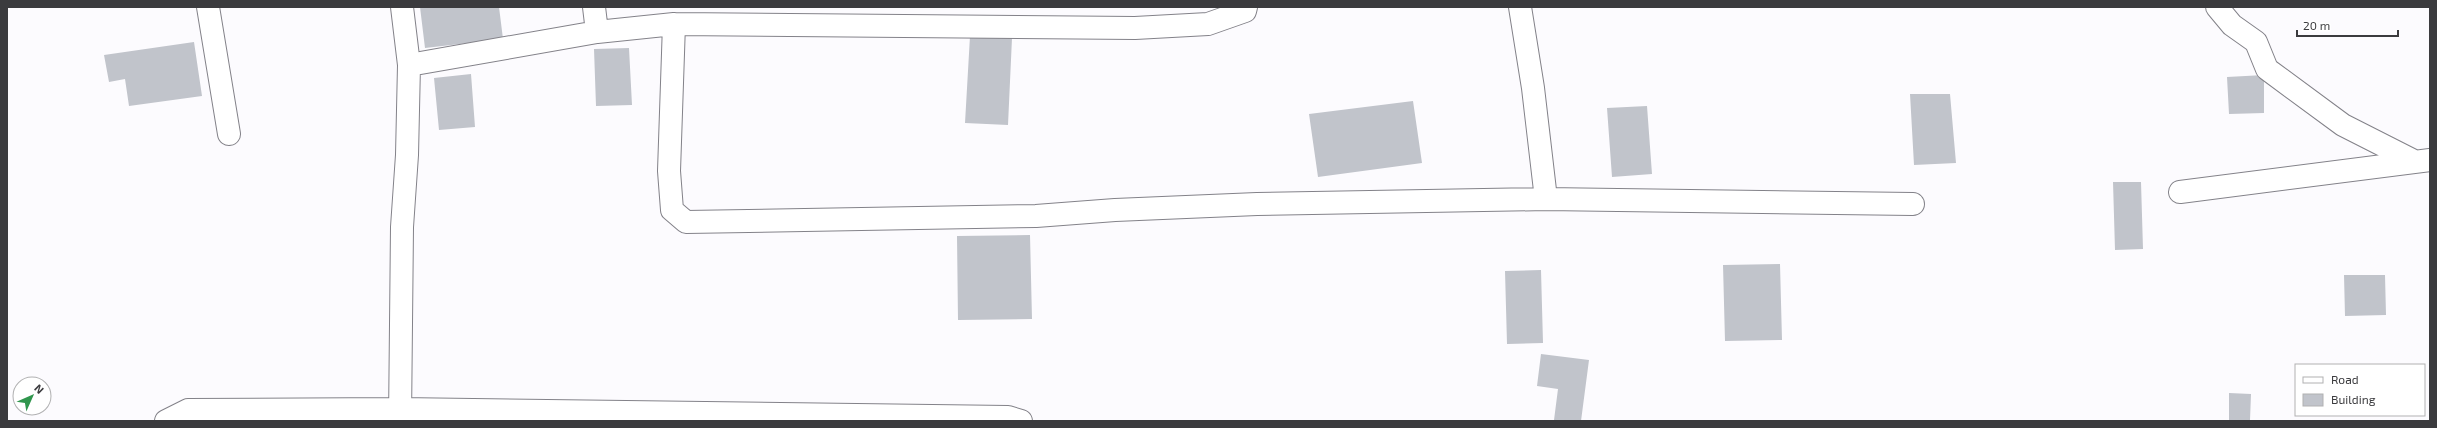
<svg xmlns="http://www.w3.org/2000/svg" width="2437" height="428" font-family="'Exo 2',sans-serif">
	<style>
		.building { fill: #c1c4cb }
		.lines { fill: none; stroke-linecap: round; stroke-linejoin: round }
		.minor-casing { stroke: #838289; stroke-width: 24 }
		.minor { stroke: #fff; stroke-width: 22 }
	</style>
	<rect width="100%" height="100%" fill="#fcfbfe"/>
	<!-- building -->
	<path class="building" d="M420,7h79l4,32 -78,9z
		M970,36l42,2 -4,87 -43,-2z
		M194,42l8,54 -73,10 -4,-27 -16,3 -5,-27z
		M629,48l3,57 -36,1 -2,-57z
		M471,74l4,53 -36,3 -5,-52z
		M2264,75v38l-35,1 -2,-37z
		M1910,94h40l6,69 -42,2z
		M1413,101l9,62 -104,14 -9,-63z
		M1647,106l5,68 -40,3 -5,-69z
		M2113,182h28l2,67 -28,1z
		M1030,235l2,84 -74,1 -1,-84z
		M1780,264l2,76 -57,1 -2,-76z
		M1541,270l2,73 -36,1 -2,-73z
		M2344,275h41l1,40 -41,1z
		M1541,354l48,6 -8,61 -27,-1 4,-31 -21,-3z
		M2229,393l22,1 -1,26h-21z"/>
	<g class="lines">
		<defs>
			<path id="minor" d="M208,7l21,127
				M594,7l3,25
				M1520,7l13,81 13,111
				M2217,7l15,18 24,17 11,27 76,56 71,36
				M674,24l-5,147 3,39 14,12 350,-6 79,-6 142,-6 289,-5 367,5
				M409,65l188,-33 77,-8 461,4 73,-4 37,-13 1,-4
				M2180,192l250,-32
				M166,421l22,-11 212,-1 608,8 13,4
				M400,421l2,-194 5,-72 2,-90 -7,-58"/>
		</defs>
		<!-- minor casing -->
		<use href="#minor" class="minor-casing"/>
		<!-- minor -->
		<use href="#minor" class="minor"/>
	</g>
	<!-- border -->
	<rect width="2437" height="428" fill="none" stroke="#3b3b3e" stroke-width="16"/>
	<!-- legend -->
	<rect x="2295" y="364" width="130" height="52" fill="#ffffff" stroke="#b1b1b2"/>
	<rect x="2303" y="377" width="20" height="6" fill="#ffffff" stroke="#b1b1b2"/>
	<text x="2331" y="384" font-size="12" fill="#3b3b3e">Road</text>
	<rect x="2303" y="394" width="20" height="12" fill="#c1c4cb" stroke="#b1b1b2"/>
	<text x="2331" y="404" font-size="12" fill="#3b3b3e">Building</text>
	<!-- north arrow -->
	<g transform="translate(32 396) rotate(45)"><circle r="19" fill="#ffffff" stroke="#b1b1b2"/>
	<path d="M0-3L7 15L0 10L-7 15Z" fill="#30964d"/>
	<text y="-6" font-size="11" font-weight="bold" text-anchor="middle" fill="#3b3b3e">N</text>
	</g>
	<!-- scale -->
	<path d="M2297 30v6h101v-6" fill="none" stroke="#3b3b3e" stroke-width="2"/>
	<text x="2303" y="30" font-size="12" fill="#3b3b3e" stroke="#ffffff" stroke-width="3" paint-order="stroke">20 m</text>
</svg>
